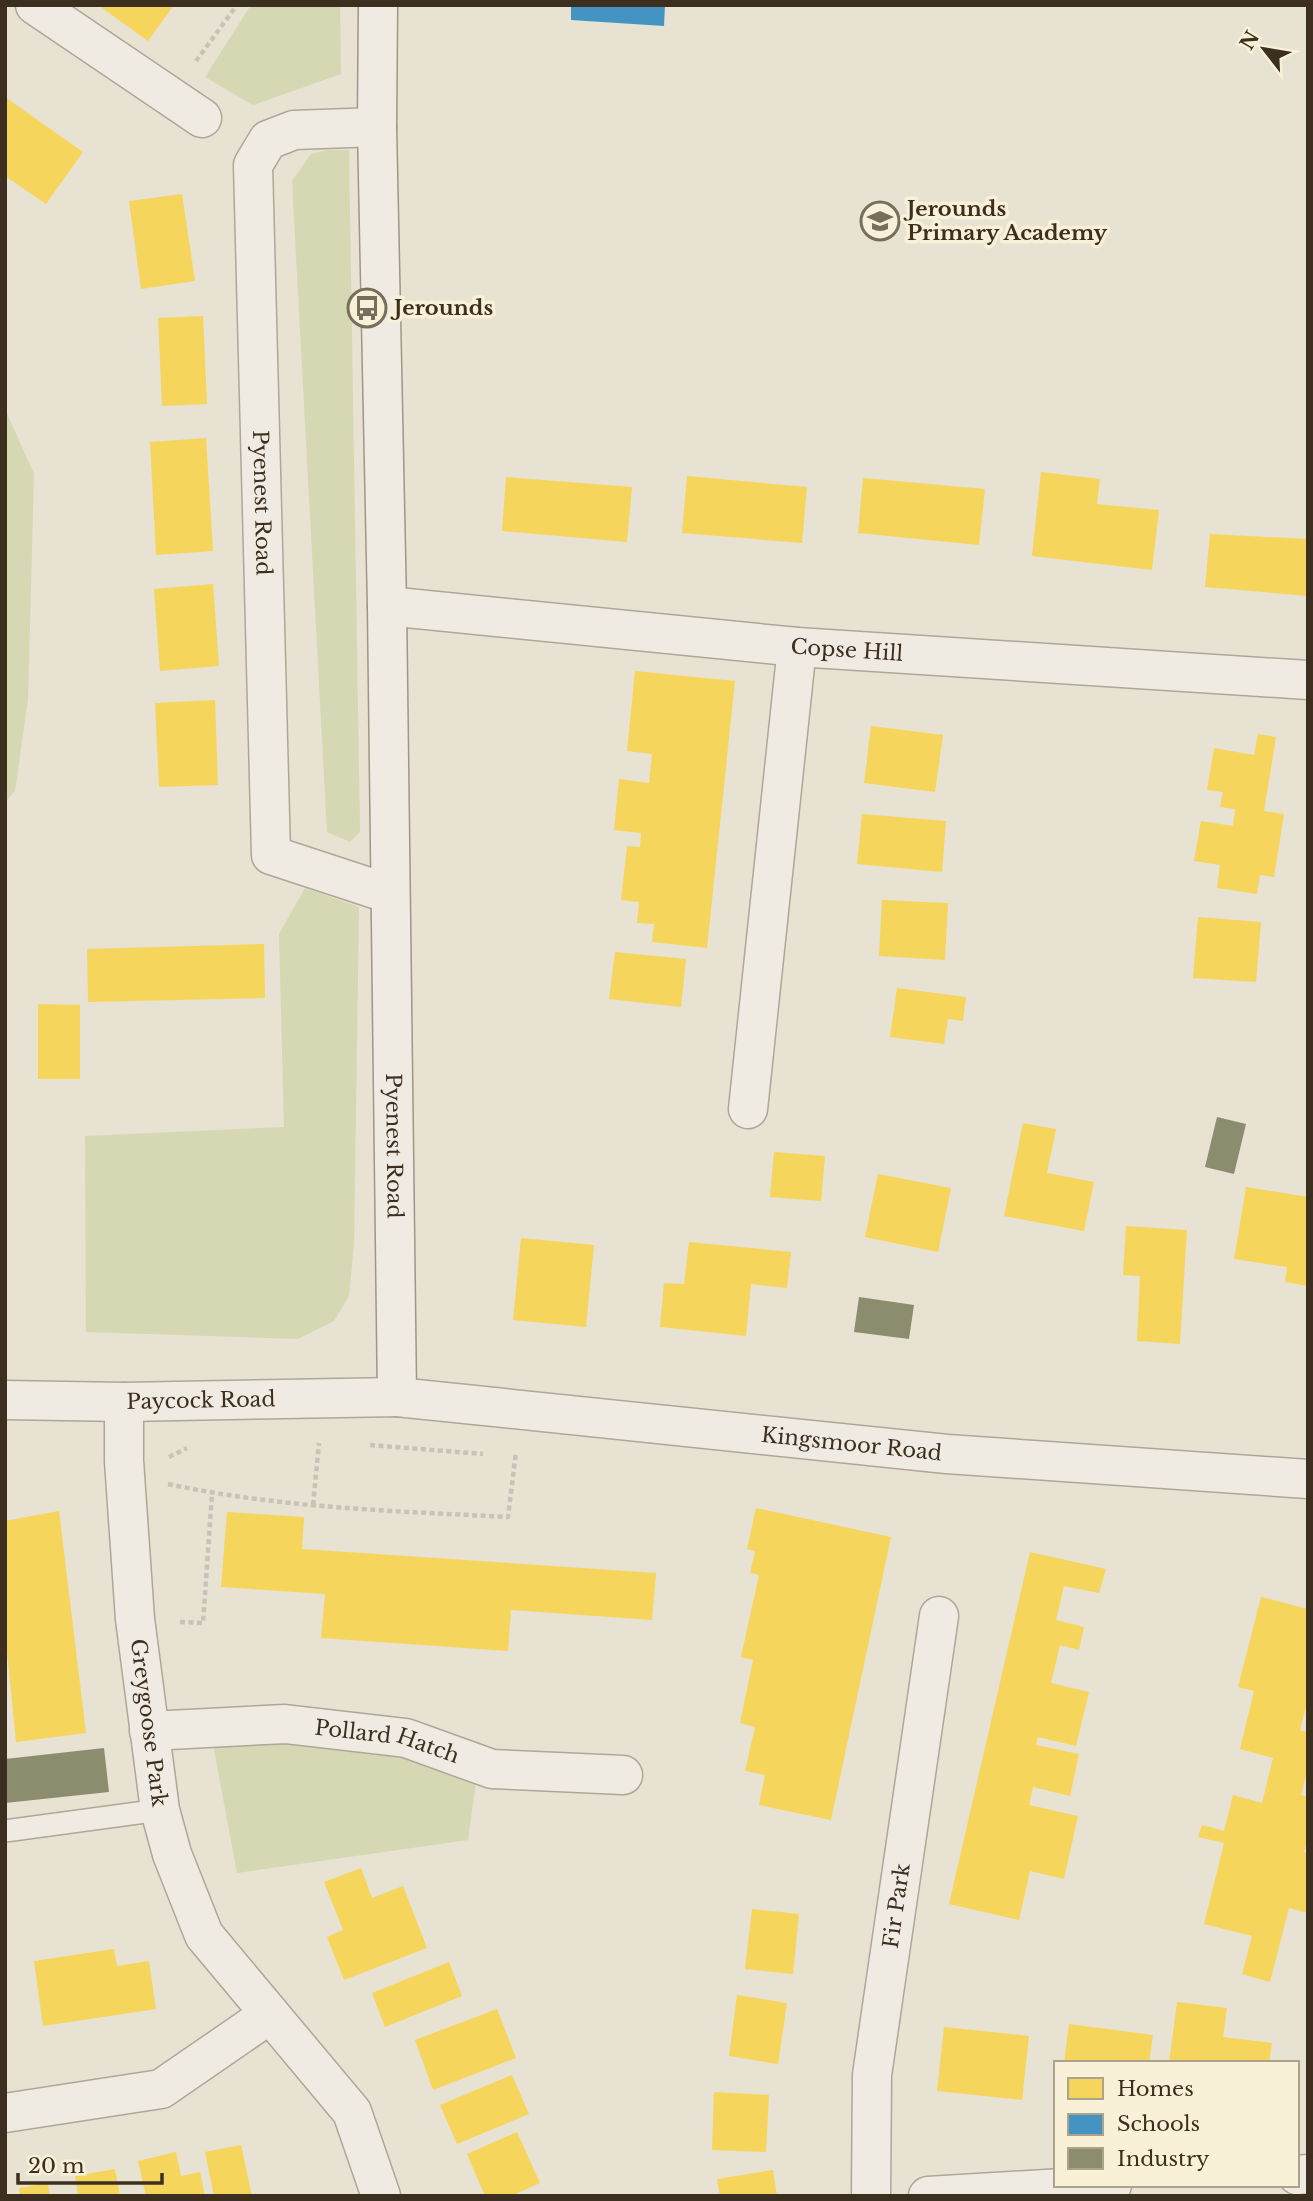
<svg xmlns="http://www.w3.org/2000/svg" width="1313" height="2201" font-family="'Libre Baskerville',serif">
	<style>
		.green { fill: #d5d8b2 }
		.homes { fill: #f6d55c }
		.schools { fill: #4393c3 }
		.industry { fill: #8c8c6e }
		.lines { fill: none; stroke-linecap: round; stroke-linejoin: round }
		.lane-casing { stroke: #ada799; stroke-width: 24 }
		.street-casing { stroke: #ada799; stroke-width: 41 }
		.secondary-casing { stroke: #9d9689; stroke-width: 41 }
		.path { stroke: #c8c3b9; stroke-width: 4.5; stroke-dasharray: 5 3.5; stroke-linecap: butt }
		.lane { stroke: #f0ebe2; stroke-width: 21 }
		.street { stroke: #f0ebe2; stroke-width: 38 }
		.secondary { stroke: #f0ebe2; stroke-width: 38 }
		.labels { text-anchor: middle; stroke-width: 7; stroke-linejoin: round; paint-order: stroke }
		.poi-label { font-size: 21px; font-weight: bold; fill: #3d2f1f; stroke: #f8f0d7; text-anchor: start }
		.street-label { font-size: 21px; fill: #3d2f1f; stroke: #f8f0d7 }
	</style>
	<rect width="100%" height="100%" fill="#e7e2d1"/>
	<!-- green -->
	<path class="green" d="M251,5h89l1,69 -88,31 -48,-28z
		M327,150h22l11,682 -10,10 -23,-10 -35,-651 19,-27z
		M5,409l29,65 -6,225 -13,92 -10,11z
		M305,888l54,19 -5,337 -5,52 -15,25 -36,18 -212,-7 -1,-196 199,-9 -5,-193z
		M406,1738l71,36 -9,66 -231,33 -24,-129z"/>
	<!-- homes -->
	<path class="homes" d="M98,5h76l-26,36z
		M5,97l78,55 -37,52 -41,-28z
		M182,194l13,87 -54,8 -12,-88z
		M203,316l4,88 -45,2 -4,-88z
		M206,438l7,113 -57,4 -6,-113z
		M1041,472l59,7 -3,25 62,6 -7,60 -120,-14z
		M687,476l120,11 -5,56 -120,-10z
		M506,477l126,10 -5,55 -125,-11z
		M863,478l122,11 -6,56 -121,-12z
		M1210,534l98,5v57l-103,-9z
		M213,584l6,82 -59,5 -6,-82z
		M635,671l100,10 -28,267 -55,-6 2,-18 -17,-1 2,-21 -18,-2 6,-54 13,1 1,-14 -27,-3 5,-51 30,4 3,-29 -25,-3z
		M215,700l3,85 -59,2 -4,-84z
		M871,726l72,9 -8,57 -71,-9z
		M1258,734l18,3 -12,74 20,3 -10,63 -14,-2 -3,19 -40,-6 3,-23 -26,-4 7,-40 32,5 2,-17 -15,-2 3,-15 -16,-2 7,-42 40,7z
		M862,814l84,7 -4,51 -85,-8z
		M882,900l66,3 -3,57 -66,-4z
		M1198,917l63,5 -5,60 -63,-4z
		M264,944l1,54 -177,4 -1,-53z
		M615,952l71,7 -5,48 -72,-8z
		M897,988l69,9 -3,24 -15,-2 -4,25 -54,-7z
		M38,1004l42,1v74h-42z
		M1023,1123l33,6 -9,44 47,9 -10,49 -80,-15z
		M774,1152l51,4 -4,45 -51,-4z
		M878,1174l73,14 -13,64 -73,-15z
		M1246,1187l62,10v89l-23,-4 2,-15 -53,-8z
		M1126,1226l61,4 -7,114 -43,-3 3,-65 -17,-1z
		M521,1238l73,7 -8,82 -73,-7z
		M689,1242l102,10 -4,36 -36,-4 -5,52 -86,-9 4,-44 20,1z
		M756,1508l135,29 -60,283 -72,-15 6,-30 -20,-4 10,-44 -15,-4 13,-63 -12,-3 18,-82 -9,-2 5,-22 -8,-2z
		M59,1511l27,222 -70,9 -11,-110v-111z
		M227,1512l77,5 -2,32 354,24 -4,47 -141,-10 -3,41 -187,-13 4,-44 -104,-7z
		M1030,1552l76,17 -7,24 -35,-7 -8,34 28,7 -5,23 -19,-5 -9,38 38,9 -13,54 -38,-9 -2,8 43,9 -9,42 -37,-9 -4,18 49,11 -14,63 -34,-8 -11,49 -70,-16z
		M1261,1597l47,12v90l-8,31 8,2v36l-7,27 7,2v41l-4,14 4,1v60l-19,-5 -19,74 -28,-8 10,-38 -48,-12 20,-81 -26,-6 4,-12 22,6 9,-36 29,8 11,-45 -33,-9 14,-58 -16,-4z
		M361,1868l11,30 31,-12 24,62 -83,32 -17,-43 16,-7 -19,-48z
		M752,1909l47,5 -6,60 -48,-5z
		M114,1949l3,17 32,-5 7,48 -113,17 -9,-65z
		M449,1962l13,34 -77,31 -13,-34z
		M737,1995l50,8 -9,61 -49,-8z
		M1177,2002l50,6 -4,29 49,6 -3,20h-100z
		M497,2009l19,49 -83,32 -18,-50z
		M1069,2024l84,11 -4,28h-85z
		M944,2027l85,9 -7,64 -85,-9z
		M512,2075l17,39 -72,30 -17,-39z
		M714,2092l55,3 -3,57 -54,-2z
		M517,2132l23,51 -29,13h-26l-18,-42z
		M241,2145l11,51h-38l-9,-44z
		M176,2152l5,24 19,-4 5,24h-59l-8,-35z
		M115,2169l5,27h-42l-3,-20z
		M773,2170l4,26h-57l-3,-17z
		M48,2183l2,13h-30l-1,-8z"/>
	<!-- schools -->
	<path class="schools" d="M571,5h94l-1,21 -93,-6z"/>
	<!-- industry -->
	<path class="industry" d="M1217,1117l29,7 -12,50 -29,-7z
		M859,1297l55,8 -5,34 -55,-7z
		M104,1748l5,44 -104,11v-44z"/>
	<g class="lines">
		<defs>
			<path id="lane" d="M5,1831l155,-21"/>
			<g id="street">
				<path d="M35,5l167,113"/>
				<path id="s1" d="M377,127l-83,3 -26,10 -15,25 18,690 119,39"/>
				<path id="s2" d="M387,606l410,41 511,33"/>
				<path d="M748,1109l49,-462"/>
				<path id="s3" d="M5,1400l119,2 273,-5 550,57 361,25"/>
				<path id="s4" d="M124,1402v59l11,158 25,191 12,44 32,81 148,177 29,84"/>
				<path id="s5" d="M149,1731l136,-7 121,14 86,31 131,6"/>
				<path d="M5,2113l156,-24 109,-75"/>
				<path d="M1297,2175l11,-1"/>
				<path id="s6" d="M871,2196l1,-121 67,-459"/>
				<path d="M928,2196l184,-11"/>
			</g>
			<g id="secondary">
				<path id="s7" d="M378,5l-1,122 10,479 10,791"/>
			</g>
		</defs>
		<!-- lane casing -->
		<use href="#lane" class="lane-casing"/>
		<!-- street casing -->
		<use href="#street" class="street-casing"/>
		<!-- secondary casing -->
		<use href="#secondary" class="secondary-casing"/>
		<!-- path -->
		<path class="path" d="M196,61l41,-56
			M370,1445l113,9
			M169,1457l18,-9
			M168,1484c112,24 227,27 340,33l8,-65
			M313,1505l6,-62
			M180,1622l23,1 9,-129"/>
		<!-- lane -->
		<use href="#lane" class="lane"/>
		<!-- street -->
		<use href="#street" class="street"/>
		<!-- secondary -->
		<use href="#secondary" class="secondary"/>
	</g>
	<!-- icons -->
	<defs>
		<symbol id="school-ring" viewBox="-11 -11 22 22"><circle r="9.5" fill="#f8f0d7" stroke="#786e5d" stroke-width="1.5"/><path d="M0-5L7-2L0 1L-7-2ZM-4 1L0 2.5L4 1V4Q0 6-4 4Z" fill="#786e5d"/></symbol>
		<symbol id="bus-ring" viewBox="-11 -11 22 22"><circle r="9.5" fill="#f8f0d7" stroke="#786e5d" stroke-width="1.5"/><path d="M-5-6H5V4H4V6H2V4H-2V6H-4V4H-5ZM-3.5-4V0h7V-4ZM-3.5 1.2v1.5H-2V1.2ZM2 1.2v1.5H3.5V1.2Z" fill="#786e5d"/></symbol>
	</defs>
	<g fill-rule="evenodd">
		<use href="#school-ring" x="858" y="199" width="44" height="44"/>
		<use href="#bus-ring" x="345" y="286" width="44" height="44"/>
	</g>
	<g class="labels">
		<!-- poi labels -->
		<g class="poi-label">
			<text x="907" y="216">Jerounds<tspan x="907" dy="24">Primary Academy</tspan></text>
			<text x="394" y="315">Jerounds</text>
		</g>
		<!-- street labels -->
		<g class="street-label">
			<text dy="7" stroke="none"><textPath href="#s1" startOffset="478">Pyenest Road</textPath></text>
			<text dy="7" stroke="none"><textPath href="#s2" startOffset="462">Copse Hill</textPath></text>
			<text dy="7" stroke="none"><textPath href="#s7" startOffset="1141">Pyenest Road</textPath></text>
			<text dy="7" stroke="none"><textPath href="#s3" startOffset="196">Paycock Road</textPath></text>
			<text dy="7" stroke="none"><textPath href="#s3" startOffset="849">Kingsmoor Road</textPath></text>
			<text dy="7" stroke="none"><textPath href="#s4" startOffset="322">Greygoose Park</textPath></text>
			<text dy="7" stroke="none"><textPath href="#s5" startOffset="240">Pollard Hatch</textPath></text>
			<text dy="7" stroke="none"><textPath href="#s6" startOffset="292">Fir Park</textPath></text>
		</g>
	</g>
	<!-- border -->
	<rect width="1313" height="2201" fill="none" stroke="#3d2f1f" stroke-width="14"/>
	<!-- legend -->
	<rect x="1054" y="2061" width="245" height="126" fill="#f8f0d7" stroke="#ada38d" stroke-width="2"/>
	<rect x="1068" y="2078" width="35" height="21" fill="#f6d55c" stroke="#ada38d" stroke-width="2"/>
	<text x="1117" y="2096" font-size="21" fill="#3d2f1f">Homes</text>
	<rect x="1068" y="2114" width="35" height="21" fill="#4393c3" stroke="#ada38d" stroke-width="2"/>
	<text x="1117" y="2131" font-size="21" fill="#3d2f1f">Schools</text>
	<rect x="1068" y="2148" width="35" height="21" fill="#8c8c6e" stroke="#ada38d" stroke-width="2"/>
	<text x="1117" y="2166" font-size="21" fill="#3d2f1f">Industry</text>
	<!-- north arrow -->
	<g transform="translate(1264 49) rotate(301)" stroke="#f8f0d7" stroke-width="5" paint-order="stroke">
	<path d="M0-5L12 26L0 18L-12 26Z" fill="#3d2f1f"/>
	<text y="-10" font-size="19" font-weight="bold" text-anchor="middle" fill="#3d2f1f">N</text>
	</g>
	<!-- scale -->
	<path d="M18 2173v10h144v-10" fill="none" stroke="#3d2f1f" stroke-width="3.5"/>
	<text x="28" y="2173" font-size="21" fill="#3d2f1f" stroke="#f8f0d7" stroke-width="5" paint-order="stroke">20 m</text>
</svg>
